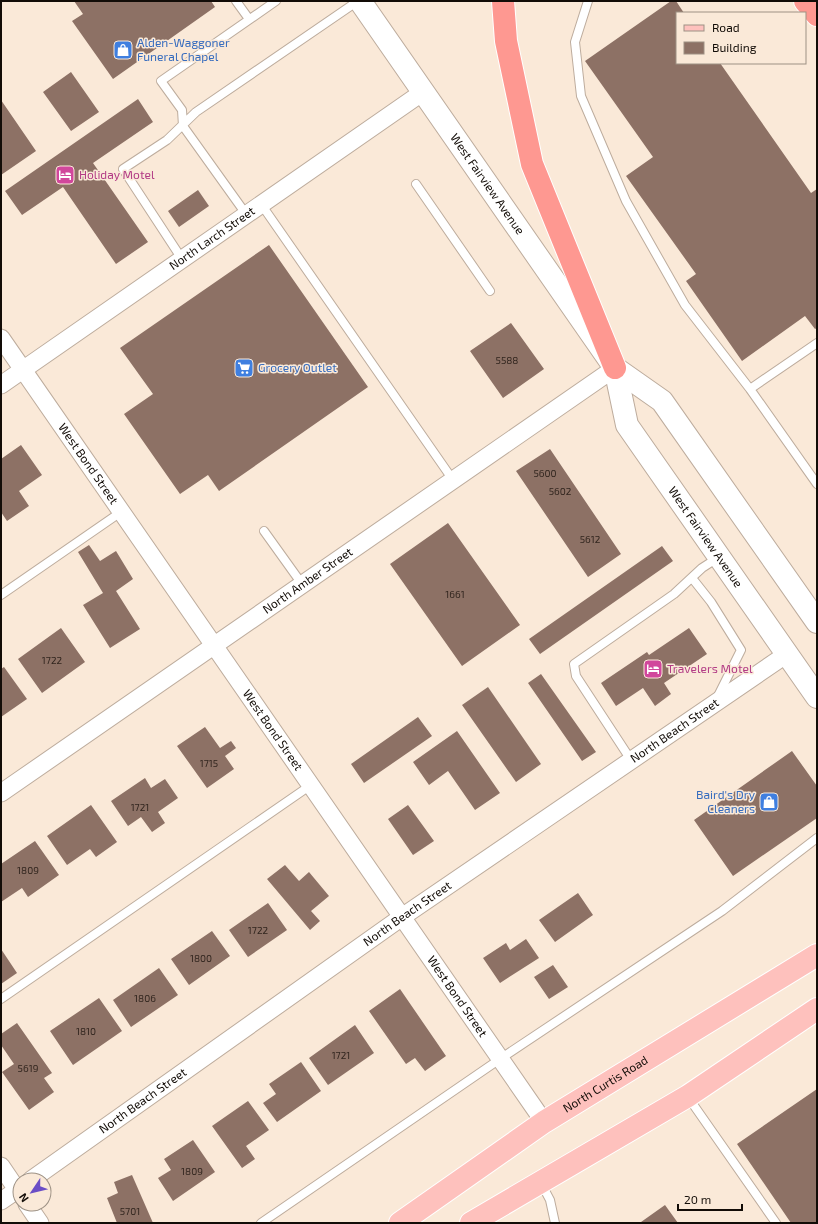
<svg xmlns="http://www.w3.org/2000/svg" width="818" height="1224" font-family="'Exo 2',sans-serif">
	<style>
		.building { fill: #8d7165 }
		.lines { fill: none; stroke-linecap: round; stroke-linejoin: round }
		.service-casing { stroke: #bdac9d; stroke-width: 10 }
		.minor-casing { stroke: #bdac9d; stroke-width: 19 }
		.secondary-casing { stroke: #bdac9d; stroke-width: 24 }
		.primary-casing { stroke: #fff; stroke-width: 24 }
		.motorway-casing { stroke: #fff; stroke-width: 24 }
		.service { stroke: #fff; stroke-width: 8 }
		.minor { stroke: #fff; stroke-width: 17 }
		.secondary { stroke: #fff; stroke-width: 22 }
		.primary { stroke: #fec1bd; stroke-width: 22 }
		.motorway { stroke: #fe9891; stroke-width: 22 }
		.labels { text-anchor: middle; stroke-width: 3; stroke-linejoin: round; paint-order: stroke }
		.number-label { font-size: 10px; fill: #31251e }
		.shop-label { font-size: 12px; fill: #366cbe; stroke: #fae9d8; text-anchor: start }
		.hotel-label { font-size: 12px; fill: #b23c85; stroke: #fae9d8; text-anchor: start }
		.street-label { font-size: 12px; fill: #120c07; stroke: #fae9d8 }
	</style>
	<rect width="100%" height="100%" fill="#fae9d8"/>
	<!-- building -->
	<path class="building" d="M74,1h137l4,6 -102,72 -41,-58 11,-7z
		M671,1h5l8,12h-7v50h43l91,130 6,-4v139l-2,1 -10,-13 -63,45 -56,-80 10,-7 -70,-98 27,-19 -68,-96z
		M71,72l28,40 -28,19 -28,-39z
		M138,99l15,23 -60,41 55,79 -32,22 -53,-77 -41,28 -17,-24z
		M1,100l35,51 -35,24z
		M198,190l11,16 -30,21 -11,-16z
		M269,245l99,142 -149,104 -11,-16 -28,19 -56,-80 29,-20 -33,-46z
		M511,323l33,46 -41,29 -33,-47z
		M21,445l21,30 -23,16 10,15 -22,15 -6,-9v-53z
		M550,449l71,105 -33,23 -72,-106z
		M448,523l72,102 -58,41 -72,-102z
		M89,545l11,16 16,-10 17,28 -17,12 24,38 -30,19 -27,-43 20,-12 -25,-41z
		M662,546l11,15 -133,93 -11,-15z
		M61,628l24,34 -43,31 -24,-34z
		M689,628l18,26 -43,29 7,11 -16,12 -12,-18 -27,18 -15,-23 46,-31 2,3z
		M4,667l23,32 -26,18v-48z
		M541,674l55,78 -14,9 -54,-78z
		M488,687l53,77 -25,18 -54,-77z
		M418,717l14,19 -68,47 -13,-19z
		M205,727l15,21 11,-7 5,7 -11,8 9,13 -27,19 -30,-42z
		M457,731l43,62 -25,17 -27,-39 -19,14 -16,-23z
		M792,751l25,35v32l-84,58 -39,-56z
		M145,778l6,10 14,-9 13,19 -20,14 7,11 -13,9 -11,-15 -13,9 -17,-25z
		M91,805l26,37 -21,15 -6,-8 -23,16 -20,-29z
		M408,805l26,36 -21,14 -25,-36z
		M35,841l24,34 -31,22 -6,-9 -21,14v-38z
		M285,865l14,16 10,-9 20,24 -18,15 9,10 -10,9 -43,-51z
		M578,893l15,22 -38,27 -16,-22z
		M268,903l19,27 -39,27 -19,-27z
		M212,931l18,25 -41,29 -18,-26z
		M526,939l13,19 -39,25 -17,-25 23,-15 4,7z
		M1,949l16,24 -16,11z
		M553,965l15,22 -19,12 -15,-22z
		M159,968l19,27 -47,32 -18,-27z
		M400,989l46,67 -21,15 -10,-13 -9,6 -37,-53z
		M99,998l23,33 -49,34 -23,-34z
		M17,1023l35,50 -8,5 10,14 -25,18 -27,-38 12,-8 -13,-19v-11z
		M355,1025l19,28 -46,32 -19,-27z
		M301,1062l20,29 -44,31 -14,-19 13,-9 -7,-10z
		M817,1089v134h-26l-54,-79z
		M248,1101l21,29 -23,16 9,13 -13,9 -30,-42z
		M193,1140l22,32 -42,29 -15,-23 13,-8 -7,-11z
		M132,1175l21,48h-36l-10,-25 11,-5 -4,-11z
		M665,1205l13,18h-37v-1z"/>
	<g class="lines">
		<defs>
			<path id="service" d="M236,1l13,18
				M588,1l-13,41 6,54 45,105 59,104 65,84 67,95
				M416,184l74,107
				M261,204l192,276
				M246,214l-63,-88 -1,-16 -21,-29 115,-80
				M182,259l-59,-90 44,-29 29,-28 162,-111
				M750,389l67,-46
				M264,531l38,53
				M692,578l19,24 30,48 -23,46
				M1,595l120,-83
				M631,760l-55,-84 -2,-12 100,-70 28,-26 17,-11
				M1,999l310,-214
				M688,1097l88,126
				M541,1183l9,17 5,23
				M261,1223l239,-164 222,-148 95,-73"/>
			<g id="minor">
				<path id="s1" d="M1,338l543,784"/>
				<path id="s2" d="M1,385l422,-293"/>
				<path id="s3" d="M1,793l614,-425"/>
				<path d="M1,1166l19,28"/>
				<path id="s4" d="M31,1180l371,-263 385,-263"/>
				<path d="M1,1201l19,-13"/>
				<path d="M27,1204l13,19"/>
			</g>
			<g id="secondary">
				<path id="s5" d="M360,1l255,367 47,33 155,221"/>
				<path id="s6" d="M615,368l12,57 190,272"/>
			</g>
			<g id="primary">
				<path id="s7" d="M400,1223l144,-101 273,-167"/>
				<path d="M471,1223l217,-127 129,-87"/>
			</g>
			<path id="motorway" d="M503,1l3,40 26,123 83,204
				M805,1l12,14"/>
		</defs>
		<!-- service casing -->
		<use href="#service" class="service-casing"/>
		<!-- minor casing -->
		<use href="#minor" class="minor-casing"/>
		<!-- secondary casing -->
		<use href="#secondary" class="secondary-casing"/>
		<!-- primary casing -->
		<use href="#primary" class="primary-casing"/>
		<!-- motorway casing -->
		<use href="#motorway" class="motorway-casing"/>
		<!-- service -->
		<use href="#service" class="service"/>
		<!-- minor -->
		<use href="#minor" class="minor"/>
		<!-- secondary -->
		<use href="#secondary" class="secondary"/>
		<!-- primary -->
		<use href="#primary" class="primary"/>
		<!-- motorway -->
		<use href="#motorway" class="motorway"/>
	</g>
	<!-- icons -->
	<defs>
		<symbol id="shop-square" viewBox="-11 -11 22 22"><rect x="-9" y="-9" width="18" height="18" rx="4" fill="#3f7fe0" stroke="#fae9d8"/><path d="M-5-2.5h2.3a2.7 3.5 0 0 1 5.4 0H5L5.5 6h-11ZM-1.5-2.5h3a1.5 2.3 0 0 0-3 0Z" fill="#fff"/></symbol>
		<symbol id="hotel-square" viewBox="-11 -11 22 22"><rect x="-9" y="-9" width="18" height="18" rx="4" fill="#d1479c" stroke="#fae9d8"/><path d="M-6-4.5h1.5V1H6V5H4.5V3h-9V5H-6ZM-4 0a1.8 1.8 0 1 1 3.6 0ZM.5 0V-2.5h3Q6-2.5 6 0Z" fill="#fff"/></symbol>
		<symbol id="supermarket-square" viewBox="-11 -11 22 22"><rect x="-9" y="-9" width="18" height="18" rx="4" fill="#3f7fe0" stroke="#fae9d8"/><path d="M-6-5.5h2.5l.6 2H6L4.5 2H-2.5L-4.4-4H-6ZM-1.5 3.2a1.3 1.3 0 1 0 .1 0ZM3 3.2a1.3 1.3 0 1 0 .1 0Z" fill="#fff"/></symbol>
	</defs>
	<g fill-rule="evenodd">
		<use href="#shop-square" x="112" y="39" width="22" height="22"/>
		<use href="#hotel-square" x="54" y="164" width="22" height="22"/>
		<use href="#supermarket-square" x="233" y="357" width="22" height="22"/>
		<use href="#hotel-square" x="642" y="658" width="22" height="22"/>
		<use href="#shop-square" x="758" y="791" width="22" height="22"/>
	</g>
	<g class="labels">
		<!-- number labels -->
		<g class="number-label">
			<text x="507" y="364">5588</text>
			<text x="545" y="477">5600</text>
			<text x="560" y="495">5602</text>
			<text x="590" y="543">5612</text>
			<text x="455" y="598">1661</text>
			<text x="52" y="664">1722</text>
			<text x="209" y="767">1715</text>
			<text x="140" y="811">1721</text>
			<text x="28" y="874">1809</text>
			<text x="258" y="934">1722</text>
			<text x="201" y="962">1800</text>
			<text x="145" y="1002">1806</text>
			<text x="86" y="1035">1810</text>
			<text x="341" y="1059">1721</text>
			<text x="28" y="1072">5619</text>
			<text x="192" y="1175">1809</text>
			<text x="130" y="1215">5701</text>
		</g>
		<!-- shop labels -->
		<g class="shop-label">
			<text x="137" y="47">Alden-Waggoner<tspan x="137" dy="14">Funeral Chapel</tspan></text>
			<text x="258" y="372">Grocery Outlet</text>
			<text x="755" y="799" text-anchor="end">Baird's Dry<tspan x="755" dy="14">Cleaners</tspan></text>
		</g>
		<!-- hotel labels -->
		<g class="hotel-label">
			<text x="79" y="179">Holiday Motel</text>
			<text x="667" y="673">Travelers Motel</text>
		</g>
		<!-- street labels -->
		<g class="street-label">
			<text dy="4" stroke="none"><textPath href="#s5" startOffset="223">West Fairview Avenue</textPath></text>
			<text dy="4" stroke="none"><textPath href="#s2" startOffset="257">North Larch Street</textPath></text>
			<text dy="4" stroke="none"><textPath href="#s1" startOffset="153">West Bond Street</textPath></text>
			<text dy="4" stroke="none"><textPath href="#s6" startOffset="195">West Fairview Avenue</textPath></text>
			<text dy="4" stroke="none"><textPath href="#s3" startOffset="373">North Amber Street</textPath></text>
			<text dy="4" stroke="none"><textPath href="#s1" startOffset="477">West Bond Street</textPath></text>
			<text dy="4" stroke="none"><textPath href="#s4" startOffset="785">North Beach Street</textPath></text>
			<text dy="4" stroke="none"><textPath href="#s4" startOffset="461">North Beach Street</textPath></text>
			<text dy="4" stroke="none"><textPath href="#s1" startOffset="801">West Bond Street</textPath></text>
			<text dy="4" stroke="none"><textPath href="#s7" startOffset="248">North Curtis Road</textPath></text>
			<text dy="4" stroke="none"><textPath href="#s4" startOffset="137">North Beach Street</textPath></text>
		</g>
	</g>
	<!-- border -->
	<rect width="818" height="1224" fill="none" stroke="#120c07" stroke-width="4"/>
	<!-- legend -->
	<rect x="676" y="12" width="130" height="52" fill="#fae9d8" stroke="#9d9184"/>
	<rect x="684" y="25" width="20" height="6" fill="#fec1bd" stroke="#9d9184"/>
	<text x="712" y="32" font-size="12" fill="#120c07">Road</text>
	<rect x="684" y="42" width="20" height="12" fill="#8d7165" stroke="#9d9184"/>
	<text x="712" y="52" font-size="12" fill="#120c07">Building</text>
	<!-- north arrow -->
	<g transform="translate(32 1192) rotate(235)"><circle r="19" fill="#fae9d8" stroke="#9d9184"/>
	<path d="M0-3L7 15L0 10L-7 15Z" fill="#6a4dc6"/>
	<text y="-6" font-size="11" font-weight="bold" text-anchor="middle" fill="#120c07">N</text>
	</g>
	<!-- scale -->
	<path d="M678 1204v6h64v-6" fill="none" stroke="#120c07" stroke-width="2"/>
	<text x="684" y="1204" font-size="12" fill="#120c07" stroke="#fae9d8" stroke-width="3" paint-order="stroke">20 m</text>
</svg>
